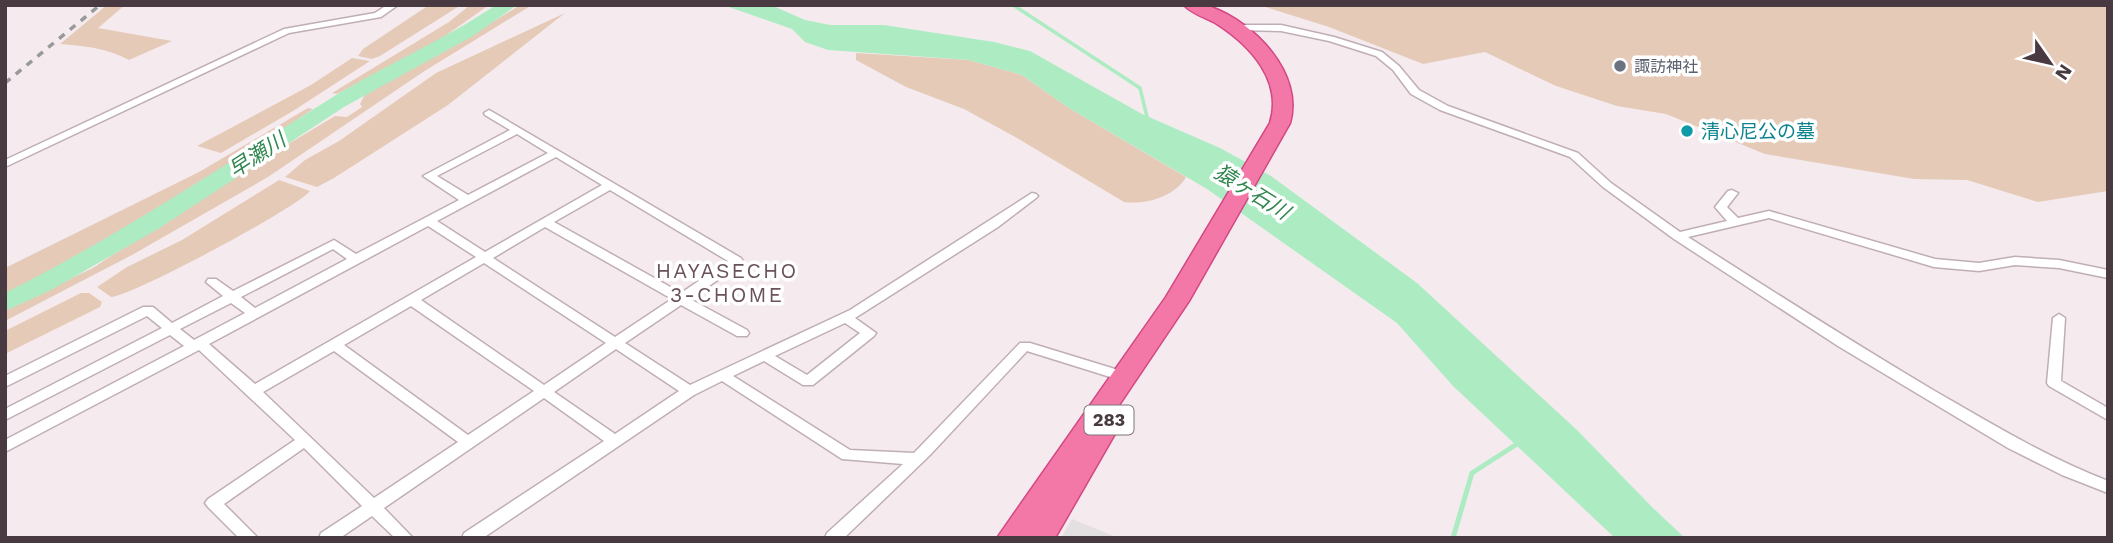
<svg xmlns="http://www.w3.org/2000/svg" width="2113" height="543" font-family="'Work Sans','Noto Sans JP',sans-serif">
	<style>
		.green { fill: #e5cab8 }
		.parking { fill: #e4dfe1 }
		.water { fill: #adecc3 }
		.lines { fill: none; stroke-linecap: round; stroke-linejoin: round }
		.stream-far1 { stroke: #adecc3; stroke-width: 3.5 }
		.stream { stroke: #adecc3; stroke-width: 5 }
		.river { fill: #adecc3; fill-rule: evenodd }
		.street-casing { stroke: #c0aeb6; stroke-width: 3 }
		.highway-casing { stroke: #d34783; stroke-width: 3 }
		.street { fill: #fff; fill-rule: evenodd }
		.highway { fill: #f378a8; fill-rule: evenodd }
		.rail { stroke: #999; stroke-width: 3.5; stroke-dasharray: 7 7; stroke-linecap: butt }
		.worship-dot { fill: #6b7280; stroke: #fff; stroke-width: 2.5 }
		.culture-dot { fill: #0f9aa8; stroke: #fff; stroke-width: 2.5 }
		.labels { text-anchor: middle; stroke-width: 7; stroke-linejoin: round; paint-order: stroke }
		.far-worship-label { font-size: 16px; fill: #5b616d; stroke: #fff; text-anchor: start }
		.shield { fill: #fff; stroke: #7f7579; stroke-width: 2 }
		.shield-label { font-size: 18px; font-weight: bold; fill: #483a40 }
		.culture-label { font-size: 19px; fill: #0d838f; stroke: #fff; text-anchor: start }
		.water-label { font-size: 21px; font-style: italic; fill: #30864f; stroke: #fff }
		.neighbourhood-label { font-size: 21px; letter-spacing: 2px; fill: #6a525d; stroke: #fff }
	</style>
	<rect width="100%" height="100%" fill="#f5ebef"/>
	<!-- green -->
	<path class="green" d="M107,5h18l-27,23 74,13 -43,19c-22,-12 -44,-14 -69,-16z
		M429,5h32l-81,51 -8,3 -14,-3 5,-7z
		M470,5h19l-64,45 -88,44 -5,-1 117,-71z
		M520,5h12l-109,67 -155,105 -136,78 -127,66v-12l88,-41 107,-71 135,-81 12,1 15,-10 -2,-3 7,-14 98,-51z
		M1259,5h849v186l-70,11 -71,-22 -53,-1 -149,-25 -99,-40 -49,-8 -61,-20 -71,-34 -62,12 -94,-37z
		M565,13l-117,92 -114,73 -17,9 -32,-10 20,-17 34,-19 97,-68z
		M856,53l113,7 53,15 47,33 117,69c-11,20 -41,28 -62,25l-107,-64 -53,-29 -58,-22 -50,-27z
		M352,58l18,3 -77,50 -72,42 -24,-7 114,-61z
		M308,108l5,1 -167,113 -141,75v-29l194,-96z
		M279,180l31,11c-13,17 -178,105 -199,106l-14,-10 30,-20 55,-27z
		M81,293h8l13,9 -2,5 -95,47v-23z"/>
	<!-- parking -->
	<path class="parking" d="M1072,519l47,19h-58z"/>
	<!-- water -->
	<path class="water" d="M723,5h48l34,15 25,5h54l110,17 36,9 112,63 78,34 51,28 146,107 160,147 76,78 32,30h-70l-162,-152 -56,-63 -190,-134 -138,-81 -47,-33 -53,-15 -141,-10 -23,-8 -13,-13z"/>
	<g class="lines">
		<!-- stream-far1 -->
		<path class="stream-far1" d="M1013,5l127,83 8,33"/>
		<!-- stream -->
		<path class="stream" d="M1453,538l19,-65 48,-31"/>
		<!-- river -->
		<path class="river" d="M496,5h21l-44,31 -129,71 -186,122 -107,61 -46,21v-18c112,-56 214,-125 320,-191 55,-35 116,-60 171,-97z"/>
		<defs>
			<path id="street" d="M387,5h11l-17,12 -92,16 -284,134v-7l279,-131 91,-16z
				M1236,25h45l53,12 48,15 17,14 20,24 29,16 130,47 33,30 69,49 47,-11 -12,-14 13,-16 4,-1 6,3 -11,14 11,11 31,-7 166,48 44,4 36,-6 44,3 49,10v8l-49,-10 -44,-3 -36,6 -45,-4 -165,-49 -81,19c81,52 162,104 245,153 57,33 113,67 175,91v12l-46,-18 -54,-27 -170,-102 -164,-107 -71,-52 -33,-30 -130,-47 -29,-16 -18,-24 -17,-14 -47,-15 -48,-10 -48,-1 -2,-2z
				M489,110l252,148 2,3 -2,3 -51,35 57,31 2,3 -2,3h-10l-56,-31 -56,38 65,42 160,-75 182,-117 4,1 2,2 -2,2 -38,29 -143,91 21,15 -2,3 -61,49h-10l-39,-24 -31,15 117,74 64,3 106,-110h10l98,30 2,3 -2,3 -5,2 -96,-30 -97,104 -86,83h-19l2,-5 76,-69 -61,-5 -120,-78 -28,14 -211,143h-21l2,-5 140,-92 -60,-43 -160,110 29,30h-18l-23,-22 -32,22h-21l2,-5 41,-27 -58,-58 -80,56 34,34h-19l-31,-31 -3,-4 3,-4 87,-59 -96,-90 -194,102v-12l179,-94 -14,-11 -165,85v-11l157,-81 -15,-12 -142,71v-11l138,-69h10l19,16 51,-27 -17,-14 2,-3h8l17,12 101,-51 22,14 103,-54 -36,-24 87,-46 -25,-15 -1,-2zM517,134l31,19 -80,42 -31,-19zM556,157l46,28 -117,67 -48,-31zM610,190l118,71 -47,32 -127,-71zM428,226l48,31 -221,127 -46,-40zM545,227l127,72 -57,38 -122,-79zM333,249l14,10 -92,49 -14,-11zM484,263l122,80 -62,42 -123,-85zM231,303l14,10 -51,27 -14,-11zM411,306l123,85 -66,44 -124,-90zM845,323l15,10 -53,42 -32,-19zM616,349l63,42 -64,43 -61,-42zM334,351l124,91 -84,56 -111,-106z
				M2059,314l6,4 -4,63 47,27v12l-59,-34 -2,-3 6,-65z"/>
			<path id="highway" d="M1184,5c9,0 19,-1 27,2 44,16 93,67 79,116l-101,178 -82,122 5,1 4,8 -61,106h-58l169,-241 104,-174c13,-42 -19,-77 -53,-99 -10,-6 -25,-10 -33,-19z"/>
		</defs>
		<!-- street casing -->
		<use href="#street" class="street-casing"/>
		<!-- highway casing -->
		<use href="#highway" class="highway-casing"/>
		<!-- street -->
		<use href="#street" class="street"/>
		<!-- highway -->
		<use href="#highway" class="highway"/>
		<!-- rail -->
		<path class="rail" d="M5,83l95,-78"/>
	</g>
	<!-- markers -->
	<circle class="worship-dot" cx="1620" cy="66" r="7"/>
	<circle class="culture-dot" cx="1687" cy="131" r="7"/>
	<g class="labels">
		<!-- far-worship labels -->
		<g class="far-worship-label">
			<text x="1634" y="72">諏訪神社</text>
		</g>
		<!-- shield labels -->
		<rect class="shield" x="1084.5" y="405.5" width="49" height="29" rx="5"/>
		<g class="shield-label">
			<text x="1109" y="426">283</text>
		</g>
		<!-- culture labels -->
		<g class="culture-label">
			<text x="1701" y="138">清心尼公の墓</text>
		</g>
		<!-- water labels -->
		<g class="water-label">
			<text transform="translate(257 155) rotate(-33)" y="7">早瀬川</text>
			<text transform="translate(1252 192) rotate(32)" y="7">猿ヶ石川</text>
		</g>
		<!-- neighbourhood labels -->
		<g class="neighbourhood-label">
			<text x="727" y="278">HAYASECHO<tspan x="727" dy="24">3-CHOME</tspan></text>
		</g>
	</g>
	<!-- border -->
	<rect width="2113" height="543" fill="none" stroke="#483a40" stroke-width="14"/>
	<!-- north arrow -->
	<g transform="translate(2050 63) rotate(124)" stroke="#ffffff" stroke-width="5" paint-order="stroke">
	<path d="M0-5L12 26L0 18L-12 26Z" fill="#483a40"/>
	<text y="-10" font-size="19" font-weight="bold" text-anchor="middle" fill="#483a40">N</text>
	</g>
</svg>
